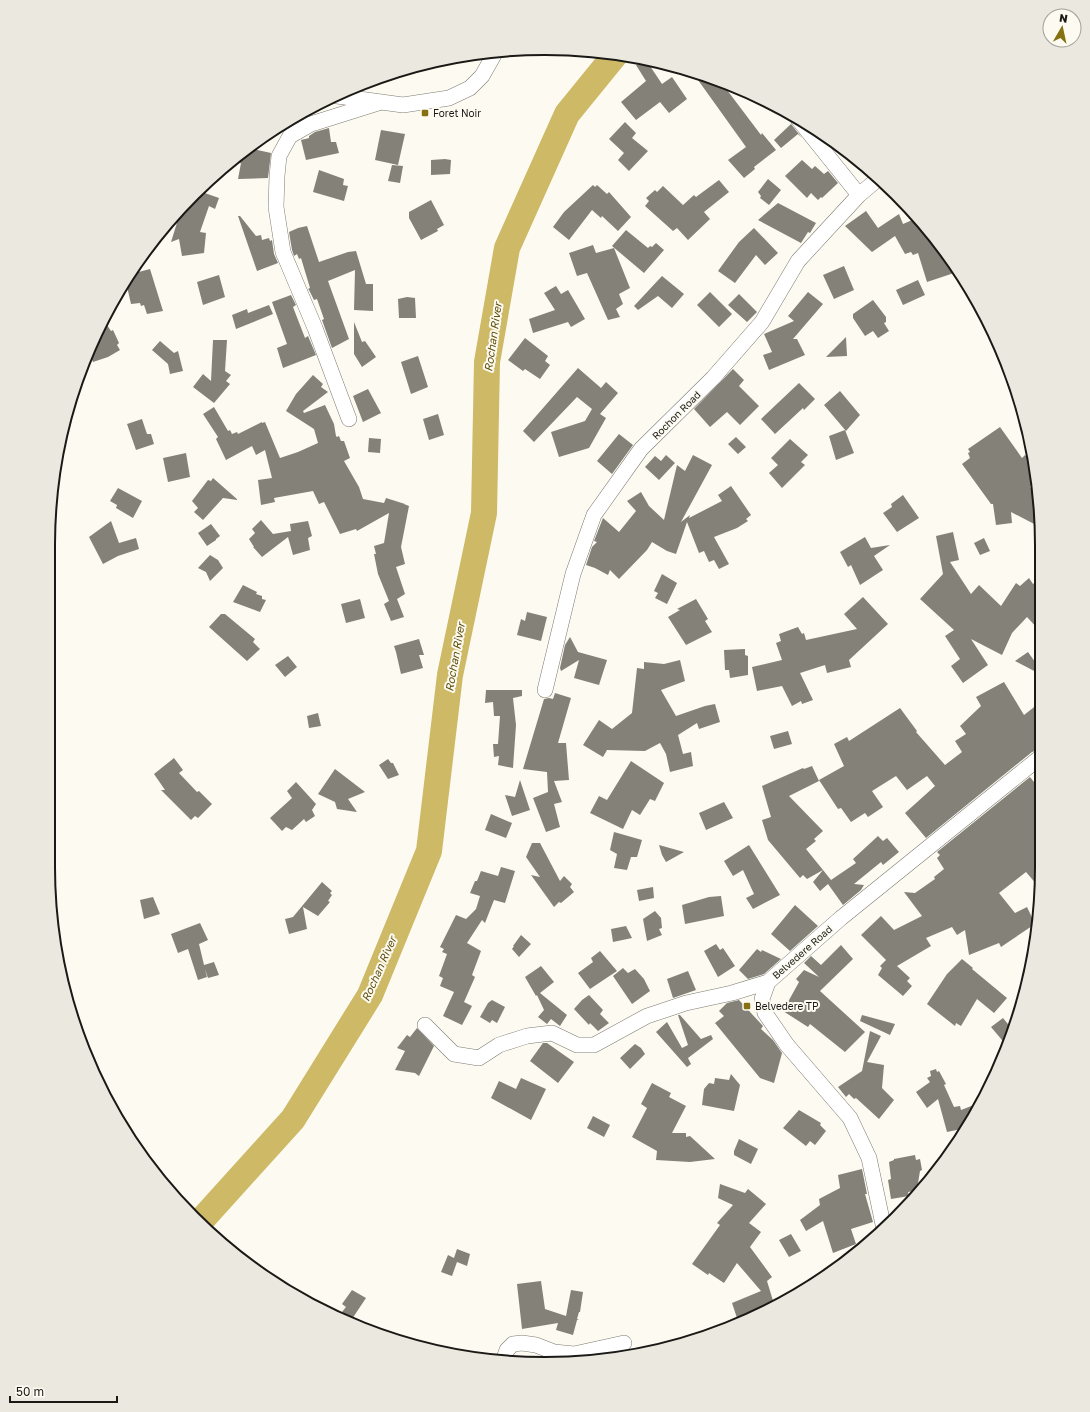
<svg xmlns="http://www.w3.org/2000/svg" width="1090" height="1412" font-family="'Golos Text',sans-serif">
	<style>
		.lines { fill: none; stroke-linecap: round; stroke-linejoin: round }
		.river { stroke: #cdb966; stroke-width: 26 }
		.building { fill: #838178 }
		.minor-casing { stroke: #7d7b72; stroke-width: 16 }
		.minor { stroke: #fff; stroke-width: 15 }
		.poi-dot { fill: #857111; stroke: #fdfbf1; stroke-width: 1.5 }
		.labels { text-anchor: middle; stroke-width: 4; stroke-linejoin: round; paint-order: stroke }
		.poi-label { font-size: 10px; fill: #1a1916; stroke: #fdfbf1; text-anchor: start }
		.street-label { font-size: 10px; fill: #1a1916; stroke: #fdfbf1 }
		.water-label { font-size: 11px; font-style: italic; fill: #5e4f0e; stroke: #fdfbf1 }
		.rim { fill: none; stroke: #1a1916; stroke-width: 2 }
	</style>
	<rect width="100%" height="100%" fill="#fdfbf1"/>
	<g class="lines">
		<!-- river -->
		<path class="river" d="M199,1223l94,-104 77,-124 59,-144 21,-176 34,-162 3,-151 20,-114 60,-134 48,-59"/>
	</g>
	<!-- building -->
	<path class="building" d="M646,60l16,24 10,-7 15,22 -18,14 -9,-11 -24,18 -15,-18 25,-21 -10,-16z
		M693,73l42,13 -8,4 34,45 1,-2 14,17 -22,17 1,2 -11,9 -16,-18 18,-13z
		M625,122l11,11 -4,5 16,13 -19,20 -11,-11 6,-7 -15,-14z
		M791,124l11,14 -4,-4 -17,14 -7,-8z
		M329,128l2,14h5l3,11 -33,7 -5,-20 8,-2v-2l6,-4z
		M381,130l24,4 -7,31 -23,-5z
		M248,148l23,5 -3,25 -30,1 3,-16 -15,1z
		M445,159l6,1 -1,14 -19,1v-15z
		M802,160l10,9 3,-3 9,8 4,-3 10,12 -16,15 -1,-1 -3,3 -7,-7 -4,5 -22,-22z
		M392,165l11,1 -3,17 -12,-2z
		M319,170l25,9 -1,6 5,1 -4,15 -31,-9z
		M768,179l13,11 -12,15 -9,-7 1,-2 -3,-4z
		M719,180l10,12 -25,20 6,7 -22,21 -11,-12 -4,3 -28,-25 4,-5 -3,-3 9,-8 2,2 6,-6 20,19 11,-10 2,2z
		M593,185l2,2 2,-2 10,9 2,-2 22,25 -13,14 -16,-15 -1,2 -9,-8 -23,30 -16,-13 11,-15z
		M199,191l20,7 -4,11 -6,-3 -9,26 6,1 -2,20 -22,3 -3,-17 -8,3 10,-32z
		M431,200l13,25 -7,4 1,2 -17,9 -12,-22v-6z
		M778,203l38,20 -6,10 -2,-1 -7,11 -43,-23z
		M866,211l12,17 21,-14 4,10 14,-6 37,46 3,8 -30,10 -9,-29 -5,2 -2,-3 -6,2 -10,-18 -23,16 -27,-26z
		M238,216h2l16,20 5,-1 1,5 7,-2 1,3 2,-1 2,14 4,9 -21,8z
		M307,226l12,36 29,-10 8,-1 10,33h7v27l-19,-1 1,-40 -27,11 21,58 -17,9 -10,-28 2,-1 -7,-20 -3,1 -5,-10 -1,-1 2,-1 -9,-30 -2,1 -2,-5 -3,2 -2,-6 -3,-18 9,-4z
		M754,228l24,25 -13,12 -9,-10 -21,28 -17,-12 21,-29z
		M626,230l22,18 2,-2 2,1 4,-4 8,7 -20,23 -32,-27z
		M593,245l3,8 18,-5 16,40 -11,6 4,10 -7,5 4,8 -12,3 -21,-47 -10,3 -8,-23z
		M844,266l10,24 -20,9 -11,-24z
		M150,269l13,42 -16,3 -3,-9 -3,1 -1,-3 -9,1 -5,-22 5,-8z
		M219,275l6,22 -22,8 -6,-23z
		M662,276l22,18 -12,14 -14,-12 -20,14 -4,-4z
		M918,280l7,15 -22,10 -7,-15z
		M556,286l5,8 7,-4 17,29 -14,8 -3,-5 -35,11 -4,-14 26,-9 -11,-17z
		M710,292l22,22 -13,13 -22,-22z
		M808,292l15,12 -30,35h4l8,16 -36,15 -6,-15 9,-3 -8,-18 30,-13 -6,-5z
		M739,294l18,18 -10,10 -19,-17z
		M291,295l5,10 -3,2 12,31 3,-2 8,19 -33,13 -6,-20 10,-4 -15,-42z
		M407,297l8,1 1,20h-17l-1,-19z
		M873,300l13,17v5l-2,1 5,8 -11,7 -5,-7 -8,5 -12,-18v-4z
		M269,305l4,9 -37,15 -4,-14 15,-6 1,4z
		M354,322l8,20 3,-1 11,16 -14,10 -8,-13z
		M107,325l4,6 2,-1 6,13 -2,2 3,5 -12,7 -15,5 -4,-10 9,-23z
		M846,337l1,19 -21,1z
		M525,338l23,18 -3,5 5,4 -10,14 -15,-10 -2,2 -15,-11z
		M213,340h14l-2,31 6,4 -5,6 4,3 -16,19 -21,-16 10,-13 8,7z
		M160,341l14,12 4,-2 5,20 -13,3 -2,-10 -16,-14z
		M418,356l10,31 -17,7 -10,-32z
		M578,368l23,20 5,-6 12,11 -18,21 6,4 -17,30 -30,9 -8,-25 34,-11 7,-12 -15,-12 -43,45 -11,-11z
		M733,369l11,11 -5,6 20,20 -19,19 -13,-13 -17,15 -16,-18z
		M313,375l10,9 -2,3 7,5 -25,19 1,2 21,-8 9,19 2,12 1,1 2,-1 2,5h3l6,17 -6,3 15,26 4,12 21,4 2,-5 19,6h-1l5,2 -8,41 4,17 -9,3 9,27 -8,5 7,18 -13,4 -7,-17 5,-3 -11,-27 -4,-20h2l-2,-8 10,-3 5,-30 -32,18 -1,-2 -16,5 -16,-32 -5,2 -6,-13 -39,7 1,4 -14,3 -3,-25 14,-2 -7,-28 -9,5 -4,-9 -26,14 -10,-21 2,-2 -15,-23 11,-7 14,24 2,-1 2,4 5,-2 1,2 24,-12v1l3,-1 15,36 18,-6 20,-9 -4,-14 -28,-18 10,-17z
		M799,383l16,16 -11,11 -1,-2 -28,26 -14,-15z
		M368,389l13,24 -18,9 -10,-26z
		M840,391l20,24 -14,16 -22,-26z
		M438,414l6,21 -15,5 -6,-21z
		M142,419l5,15h4l3,10 -18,6 -9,-26z
		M1000,427l22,31 3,-3 9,9 3,14 -7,9 8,5v34l-27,-14 1,11 -16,2 -3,-21h-2l-29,-40 8,-6 -2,-5 2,-1 -2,-3z
		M845,430l9,23 -18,7 -7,-24z
		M619,434l14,11 -21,29 -15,-13z
		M736,437l10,10 -8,7 -10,-10z
		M369,438l12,1 -1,14 -12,-1z
		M790,439l18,16 -7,7 4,3 -23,23 -13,-15 9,-8 -7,-7z
		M186,453l4,24 -22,5 -5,-24z
		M666,455l9,8 -16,17 -14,-13 10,-11 6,5z
		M693,455l19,10 -31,57 9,-7 -1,3 33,-17 -4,-6 13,-9 20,29 -5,4 2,2 -11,7 -23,9 15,27 -10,5 -5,-9 -5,2 -5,-11 -5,2 -12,-31 -11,32 -9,-3 -15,-9 -5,8 -28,29 -9,-9 -2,5 -13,-7 -9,-3 6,-18 5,-5 -3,-1 9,-23 16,14 17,-21 -9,-10 14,-9 8,14 15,14 13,-55 8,6z
		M213,478l25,22 -15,-2 -20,22 -9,-8 4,-4 -6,-7 16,-21 3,1z
		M118,488l24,13 -9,17 -17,-10 1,-3 -7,-4z
		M903,495l16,23 -22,14 -14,-19 9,-6 -1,-3z
		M261,520l12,14 18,-3 -1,-7 18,-3 4,15 -4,2 2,12 -17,5 -5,-18 -26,20 -9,-10h1l-5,-8 6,-6 -3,-4z
		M111,521l8,22 17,-5 3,11 -21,7 -15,8 -14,-27z
		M211,524l9,12 -4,3v1l-9,6 -9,-13z
		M953,532l6,28 -9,2 21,32 8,-9 22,21 15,-23 4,3 9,-8 4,6 5,-4v49l-11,-12 -15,16 -10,22 -31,-16 17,26 -25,18 -12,-17 9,-7 -15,-23 9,-6 -34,-31 23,-25 -7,-38z
		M865,537l6,11 19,-3 -16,11 9,14 -23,15 -9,-20 -3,2 -8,-15z
		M984,538l6,13 -10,4 -6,-12z
		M210,555l8,5 5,8 -13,13 -4,-9 -8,-4z
		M662,574l15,9 -10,21 -12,-6 3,-5 -4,-2z
		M243,585l14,7 -1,2 6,2v3l4,1 -6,12 -27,-10z
		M863,597l25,27 -39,36 2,7 -24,6 -2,-8 -25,8 13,27 -11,4 -1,-3 -9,5 -10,-20 -25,5 -5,-24 30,-7 -6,-17 5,-2 -2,-7 19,-7 4,7 2,-1 2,7 51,-11 -13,-15z
		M360,599l5,19 -19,5 -5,-19z
		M696,599l12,20 -3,2 7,11 -26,13 -18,-28 12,-7 -3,-1z
		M527,612l20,5 -6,24 -24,-6 4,-16 4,2z
		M221,614h4l30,25 -2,3 7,7 -13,12 -38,-34z
		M570,637l8,15 29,8 -8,25 -25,-7 5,-18 -18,11 -1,-3 5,-23z
		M419,639l5,16h-5l4,13 -22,6 -5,-22 -2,-6z
		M745,649v6l3,1v19l-18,3 -1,-8h-4l-1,-20z
		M1028,652l10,14v7l-23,-12z
		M288,656l9,11 -12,10 -10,-12z
		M680,660l5,21 -24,9 15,26 29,-10 10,-2 5,18 -21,7 -2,-6 -19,12 5,19 8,-2 2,14 -23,6 -4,-18 -6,-11 -15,8 -38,-1 -4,7 -20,-12 16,-25 13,9 20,-16 5,-45 7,1v-7l20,2z
		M1004,682l20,33 14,-11v46l-6,2 -106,86 -21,-25 30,-27 -8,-10 -20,14 -11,-14 -24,15 11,16 -15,10 -3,-4 -14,9 -10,-14 -3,1 -19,-29 25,-14 -10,-22 13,-7 2,4 51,-33 17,23 -1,1 29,33 17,-13 -7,-11 11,-7 -6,-8 21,-20 -5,-9z
		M486,690h36v6l-9,2 3,27 -3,43 -15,-3 1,-9 -5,1 -1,-13h5l2,-28h-6l-1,-14 -8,1z
		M555,693l16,5 -13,45h8l3,37 -15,1 8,21 -8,2 6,23 -14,5 -13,-34 15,-6 -1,-20 -24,-3 21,-70 5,-1 4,1z
		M318,713l3,13 -12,2 -2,-12z
		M788,731l4,13 -18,5 -4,-13z
		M174,758l9,12 -4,3 18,19 2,-1 13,13 -14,14 -3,-2 -4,4 -30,-30h4l-11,-16z
		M388,759l3,4h2l6,12 -11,4 -9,-14z
		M631,761l33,22 -9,18 -5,-2 -10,16 -8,-5 -9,19 -33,-16 9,-17 8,4z
		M812,766l7,15 -30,15 34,35 -9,8 2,2 -10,8 17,21 -16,9 -4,-4 -3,3 -32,-38 -6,-20 9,-3 -9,-31 41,-18 1,1z
		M335,769l30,23 -17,7 9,13 -20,-3 -2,-7 -17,-8z
		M1030,777l8,10v99l-12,-14 -27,21 16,20 12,-6 8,17 -34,23 -2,-4 -30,12 -4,-25 -8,5 -5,-8 -26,11 5,8 -34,20 13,12 -3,3 5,5 -9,10 -25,-21 4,-7 -2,-2 6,-6 -25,-25 20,-19 13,14 28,-14 -18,-24 11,1 20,-14 -1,-2 10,-8 -7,-11 3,-3 -3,-3z
		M520,780l10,30 -18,6 -7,-21 10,2z
		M296,782l20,22 -4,6 3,6 -9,6 -2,-3 -12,11 -6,-3 -4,4 -12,-13 22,-20 -5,-7z
		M724,802l9,16 -27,12 -7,-17z
		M491,814l21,9 -6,15 -21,-8z
		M614,832l28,8 -5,17h-6l-4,13 -13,-2 3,-14 -7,-4z
		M878,836l5,5 4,-3 12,14 -16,13 -2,-3 -27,22 10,1 -3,5 -18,15 -15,-21 -8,7 -7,-9 10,-12 8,10 25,-17 -3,-4z
		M532,843h8l20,38 4,-5 8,8 -2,3 4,5 -13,11 -2,-1 -5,5 -23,-32 9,2 -14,-20z
		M659,845l25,7 -18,10 -4,-7z
		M749,845l31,50 -27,14 -7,-11 8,-4 -11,-24 -10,6 -9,-15z
		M501,867l14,4 -10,32 -11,-3 -9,23 -3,-3 -15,23 14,8 -9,24 3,2 -11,25 8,4 -10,19 -19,-9 11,-24 -14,-6 3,-8 -4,-2 8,-22 -5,-2 2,-3 -4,-2 16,-32 10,4 10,-10 4,-13 -10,-3 5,-12h2l4,-10 17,5z
		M322,882l10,9 -2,2 2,2 -4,6 2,1 -12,14 -15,-9 4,22 -18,5 -4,-15 8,-2z
		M653,887l1,11 -15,3 -2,-11z
		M721,896l3,20 -39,8 -3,-19 27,-8z
		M153,897l7,17 -16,5 -4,-19z
		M795,905l23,21 -28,25 -19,-17z
		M655,911l6,7 1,10 -3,1 3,6 -15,6 -4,-22z
		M200,923l8,17 -9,4 5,21 10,-3 5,13 -11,3 -3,-9 2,8 -9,3 -10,-31 -10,4 -7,-19z
		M626,926l6,12 -19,4 -2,-13z
		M521,935l10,9 -12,13 -7,-8 2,-3h-1z
		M716,944l4,6 3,-2 12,18 -17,11 -14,-26z
		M841,945l12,14 -33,32 45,41 -20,20 -35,-28 -2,3 -25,-16 16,-29 -3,-3 8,-9 15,7 -15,-14 7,-7 10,9z
		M757,949l4,3 1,-2 19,9 -17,15 -16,5 -9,-9z
		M600,951l17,20 -27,18 -12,-16 15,-11 -2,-4z
		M962,959l11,9 -1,1 35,29 -13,15 -17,-14 -16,27 -5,-3 -1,3 -28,-22 20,-30z
		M541,966l13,16 -14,11 27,22 -7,11 -9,-7 -4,5 -9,-7 6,-7 -7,-15 -1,1 -11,-19z
		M623,968l5,5 7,-4 9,10 6,12 -18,13 -19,-28z
		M688,971l8,19 -23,8 -6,-19z
		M589,995l14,15 -3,4 9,9 -11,8 -8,-8 -1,2 -15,-16 8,-9z
		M492,1000l13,7 -8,16 -5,-3 -2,3 -10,-6 8,-14z
		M739,1000l24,26 -2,3 12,11 9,13 -8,30 -14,-5 -45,-55 9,-7 -5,-5 8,-8z
		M678,1015h2l21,24 10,-4 2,4 -25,19 3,6 -4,3 -31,-35 11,-10 15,26 6,-3z
		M862,1015l33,9 -5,11 -30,-14z
		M1003,1018l9,11 -5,17 -16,-19z
		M417,1028l17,18 -15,30 -4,-3 -20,-3 10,-19 -8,-3 10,-13 3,2z
		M870,1031l11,5 -14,26 17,3 -2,23 12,12 -15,19 -23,-21 -2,1 -5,-5 -3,3 -8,-10 24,-16z
		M543,1043h4l27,19 -16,21 -28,-22z
		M635,1044l6,4 4,6 -15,15 -10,-11z
		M936,1069l1,3 2,-1 7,13 -2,1 10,22 6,-1 1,4 18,-7 -13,25 -19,4 -9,-33 -11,9 -11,-16 14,-10 -3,-4 4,-2 -1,-5z
		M731,1074l9,11 -6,26 -32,-6 2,-16 5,-6 5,1 1,-6 14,2z
		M521,1078l25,11 -15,31 -40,-22 8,-17 17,8z
		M652,1083l19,10 -2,4 17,9 -14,27h14v4l4,-1 25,23 -25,3 -34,-2 1,-9 -25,-14 15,-29 -6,-4z
		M799,1110l22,13 -1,2 6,6 -11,14 -5,-4 -4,5 -23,-18z
		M593,1116l17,9 -6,12 -17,-9z
		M739,1139l19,10 -7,15 -17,-9v-4z
		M915,1155l1,5 4,-1 2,11 -2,1 -2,12 -4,8 -6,1 1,4 -18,3 -3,-19 3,-1 -2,-17 5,-2v-1z
		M862,1169l5,25h-2l8,28 -22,7 5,15 -23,9 -10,-32 -17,10 -6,-11 20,-15 -1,-6 21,-11 -2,-13z
		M720,1184l25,9 3,-4 18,15 -17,19 12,9 -11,15 22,30 -5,4 7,23 -36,17 -6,-18 29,-12 -24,-28 -13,20 -15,-10 -1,2 -16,-11 28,-39 -3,-2 16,-18 -15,-7z
		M791,1234l10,17 -12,6 -10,-17z
		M457,1249l13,5 -3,12 -10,-4 -5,14 -11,-4 7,-17 6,3z
		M541,1281l4,28 21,7 5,-26 12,2 -3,20h-1l-2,7 2,1h-2l-4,15 -17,-5 2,-7 -36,6 -5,-45z
		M352,1290l14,8 -14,21 -10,-7 4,-5 -4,-3z"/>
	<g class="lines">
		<defs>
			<path id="minor" d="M337,96l66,9 46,-7 21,-10 12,-12 13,-23
				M798,119l61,76
				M349,419l-34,-91 -32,-76 -7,-45 1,-31 2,-20 11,-20 21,-12 70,-22
				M545,690l28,-116 21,-59 47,-66 72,-71 49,-56 36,-61 61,-66 19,-16
				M425,1025l29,29 25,4 20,-13 28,-9 25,-3 25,12h17l53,-29 39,-13 46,-10 36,-11
				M884,1229l-15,-71 -19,-40 -63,-73 -22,-32 -3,-14 6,-17 73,-64 197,-159
				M503,1361l4,-11 6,-6 9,-1 14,2 18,7 20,2 50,-11"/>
		</defs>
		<!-- minor casing -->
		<use href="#minor" class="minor-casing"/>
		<!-- minor -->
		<use href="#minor" class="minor"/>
	</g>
	<!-- markers -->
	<g class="poi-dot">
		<rect x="421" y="109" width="8" height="8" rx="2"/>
		<rect x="743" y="1002" width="8" height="8" rx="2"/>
	</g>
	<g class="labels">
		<!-- poi labels -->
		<g class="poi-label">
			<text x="433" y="117">Foret Noir</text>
			<text x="755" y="1010">Belvedere TP</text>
		</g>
		<!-- street labels -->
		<g class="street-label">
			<text transform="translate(676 415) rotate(-45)" y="4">Rochon Road</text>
			<text transform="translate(802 952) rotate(-41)" y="4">Belvedere Road</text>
		</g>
		<!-- water labels -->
		<g class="water-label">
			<text transform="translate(493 337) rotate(-82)" y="4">Rochan River</text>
			<text transform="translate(455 657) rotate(-80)" y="4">Rochan River</text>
			<text transform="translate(379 969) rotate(-66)" y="4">Rochan River</text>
		</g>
	</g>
	<!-- crop -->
	<path d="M0 0H1090V1412H0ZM545 55H545A490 490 0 0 1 1035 545V867A490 490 0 0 1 545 1357H545A490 490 0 0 1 55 867V545A490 490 0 0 1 545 55Z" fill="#ebe9df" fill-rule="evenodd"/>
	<path class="rim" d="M545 55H545A490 490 0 0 1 1035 545V867A490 490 0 0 1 545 1357H545A490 490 0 0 1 55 867V545A490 490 0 0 1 545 55Z"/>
	<!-- north arrow -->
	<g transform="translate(1062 28) rotate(9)"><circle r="19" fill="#fdfbf1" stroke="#a2a199"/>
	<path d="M0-3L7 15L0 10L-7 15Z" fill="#857111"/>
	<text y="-6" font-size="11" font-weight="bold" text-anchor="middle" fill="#1a1916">N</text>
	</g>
	<!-- scale -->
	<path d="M10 1396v6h107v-6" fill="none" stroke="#1a1916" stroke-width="2"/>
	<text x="16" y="1396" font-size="12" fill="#1a1916" stroke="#fdfbf1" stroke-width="3" paint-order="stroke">50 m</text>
</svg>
